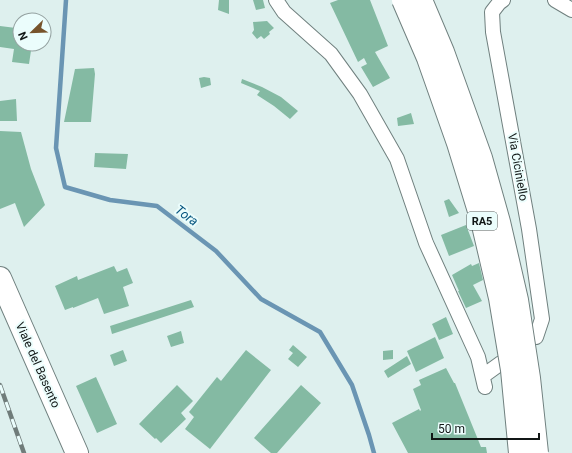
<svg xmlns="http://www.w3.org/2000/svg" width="572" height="453" font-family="Roboto,sans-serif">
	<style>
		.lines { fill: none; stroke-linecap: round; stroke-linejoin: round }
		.stream { stroke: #6a95b3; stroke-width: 4.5 }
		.building { fill: #84baa3 }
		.street-casing { stroke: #70807f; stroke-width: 16 }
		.primary-casing { stroke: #70807f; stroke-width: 24 }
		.street { stroke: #fff; stroke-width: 14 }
		.primary { stroke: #fff; stroke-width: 22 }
		.rail-casing { stroke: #707c7a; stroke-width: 4.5 }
		.rail { stroke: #ebfdfc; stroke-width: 3; stroke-dasharray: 9; stroke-linecap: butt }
		.highway-bridge-casing { stroke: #70807f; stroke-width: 24; stroke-linecap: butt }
		.highway-bridge { stroke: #fff; stroke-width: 22 }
		.labels { text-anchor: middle; stroke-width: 4; stroke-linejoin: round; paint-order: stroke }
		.shield { fill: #ebfdfc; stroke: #525c5b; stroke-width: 1 }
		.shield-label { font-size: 11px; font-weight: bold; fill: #111716 }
		.street-label { font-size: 12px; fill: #111716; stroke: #ebfdfc }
		.water-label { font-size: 13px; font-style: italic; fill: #08567f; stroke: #ebfdfc }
	</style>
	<rect width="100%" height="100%" fill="#def0ee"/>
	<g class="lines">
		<!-- stream -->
		<path class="stream" d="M66,0l-10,148 9,39 45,13 47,6 59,45 45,48 59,33 32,53 17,50 5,18"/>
	</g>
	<!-- building -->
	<path class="building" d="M219,0h10v14l-11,-4z
		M253,0h10l2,8 -9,2z
		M338,0h32l18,46 -13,6 15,26 -17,9 -12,-20 6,-3 -3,-6 -6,4 -28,-59z
		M267,21l7,7 -5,4 1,2 -6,5 -3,-3 -4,3 -5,-6 2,-3 -1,-8z
		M0,26l16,2v8h4v8h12l-3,20 -17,-2 2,-13 -14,-2z
		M94,68l1,6 -4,48h-27l11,-53z
		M204,77l6,1 1,7 -10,3 -2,-10z
		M242,79l20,8 19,10 17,14 -8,8 -16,-13 -17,-11 3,-4 -19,-8z
		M16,99l1,22h-17v-20z
		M411,113l3,11 -16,2 -1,-8z
		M0,131l21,1 10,37 14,36 -21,22 -9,-24 -15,6z
		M95,153l33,1 -2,15 -32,-2z
		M449,199l10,14 -10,4 -5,-16z
		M466,225l8,21 -25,10 -8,-21z
		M479,263l4,17 -10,5 9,16 -16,7 -8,-17h1l-7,-16 19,-11 1,2z
		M114,266l3,6 10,-4 6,15 -10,4 6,19 -25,8 -6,-16 -25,10v-1l-8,3 -10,-24 22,-10 1,4z
		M191,300l3,7 -82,27 -2,-8z
		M446,317l7,17 -14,6 -7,-16z
		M181,331l3,12 -13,4 -4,-11z
		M435,337l9,21 -28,14 -9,-21z
		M293,345l14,12 -9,10 -10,-8 5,-6 -4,-3z
		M123,350l4,11 -13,5 -4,-11z
		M246,350l25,20 -61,79 -25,-20 9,-12 -5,-5 28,-35 4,4z
		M393,350v9l-10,1v-9z
		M407,356l4,8 -23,14 -4,-7z
		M446,368l8,15h1l26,64h5l1,6h-79l-16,-30 27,-14 1,2 1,-1 -8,-21 8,-4 -2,-5z
		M96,377l21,47 -20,9 -21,-47z
		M177,385l16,16 -12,12 5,6 -25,24 -5,-5 -1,1 -16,-15z
		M301,385l20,18 -44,50h-6l-17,-15z"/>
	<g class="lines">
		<defs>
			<path id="street" d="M276,0l8,12 47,42 29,40 37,65 29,84 52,114 7,30
				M503,0l-4,3 -7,9 1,20 36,197 13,90 -6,18
				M555,0l17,10
				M483,376l18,-13"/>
			<path id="primary" d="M0,278l77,175"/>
		</defs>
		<!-- street casing -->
		<use href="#street" class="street-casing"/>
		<!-- primary casing -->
		<use href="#primary" class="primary-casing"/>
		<!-- street -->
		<use href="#street" class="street"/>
		<!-- primary -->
		<use href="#primary" class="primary"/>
		<defs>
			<path id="rail" d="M0,385l24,68"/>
		</defs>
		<!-- rail casing -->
		<use href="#rail" class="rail-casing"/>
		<!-- rail -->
		<use href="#rail" class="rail"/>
		<defs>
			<path id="highway-bridge" d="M403,0l25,58 30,85 24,78 18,77 12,72 8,83
				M421,0l22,52 38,106 18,64 18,78 12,78 8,75"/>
		</defs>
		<!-- highway-bridge casing -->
		<use href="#highway-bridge" class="highway-bridge-casing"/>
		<!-- highway-bridge -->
		<use href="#highway-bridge" class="highway-bridge"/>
	</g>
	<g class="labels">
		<!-- shield labels -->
		<rect class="shield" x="467" y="212" width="30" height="18" rx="3"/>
		<g class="shield-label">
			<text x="482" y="225">RA5</text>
		</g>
		<!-- street labels -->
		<g class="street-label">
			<text transform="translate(518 167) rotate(80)" y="4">Via Ciciniello</text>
			<text transform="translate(38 365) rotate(66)" y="4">Viale del Basento</text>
		</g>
		<!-- water labels -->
		<g class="water-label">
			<text transform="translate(187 215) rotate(37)" y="5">Tora</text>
		</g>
	</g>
	<!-- north arrow -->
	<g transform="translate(32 32) rotate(247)"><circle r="19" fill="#ebfdfc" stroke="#94a1a0"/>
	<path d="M0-3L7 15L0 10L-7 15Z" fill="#77542c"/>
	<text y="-6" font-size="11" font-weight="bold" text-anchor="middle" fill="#111716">N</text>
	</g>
	<!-- scale -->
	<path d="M432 433v6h107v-6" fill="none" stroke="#111716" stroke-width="2"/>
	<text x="438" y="433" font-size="12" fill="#111716" stroke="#ebfdfc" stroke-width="3" paint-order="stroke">50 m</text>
</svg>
